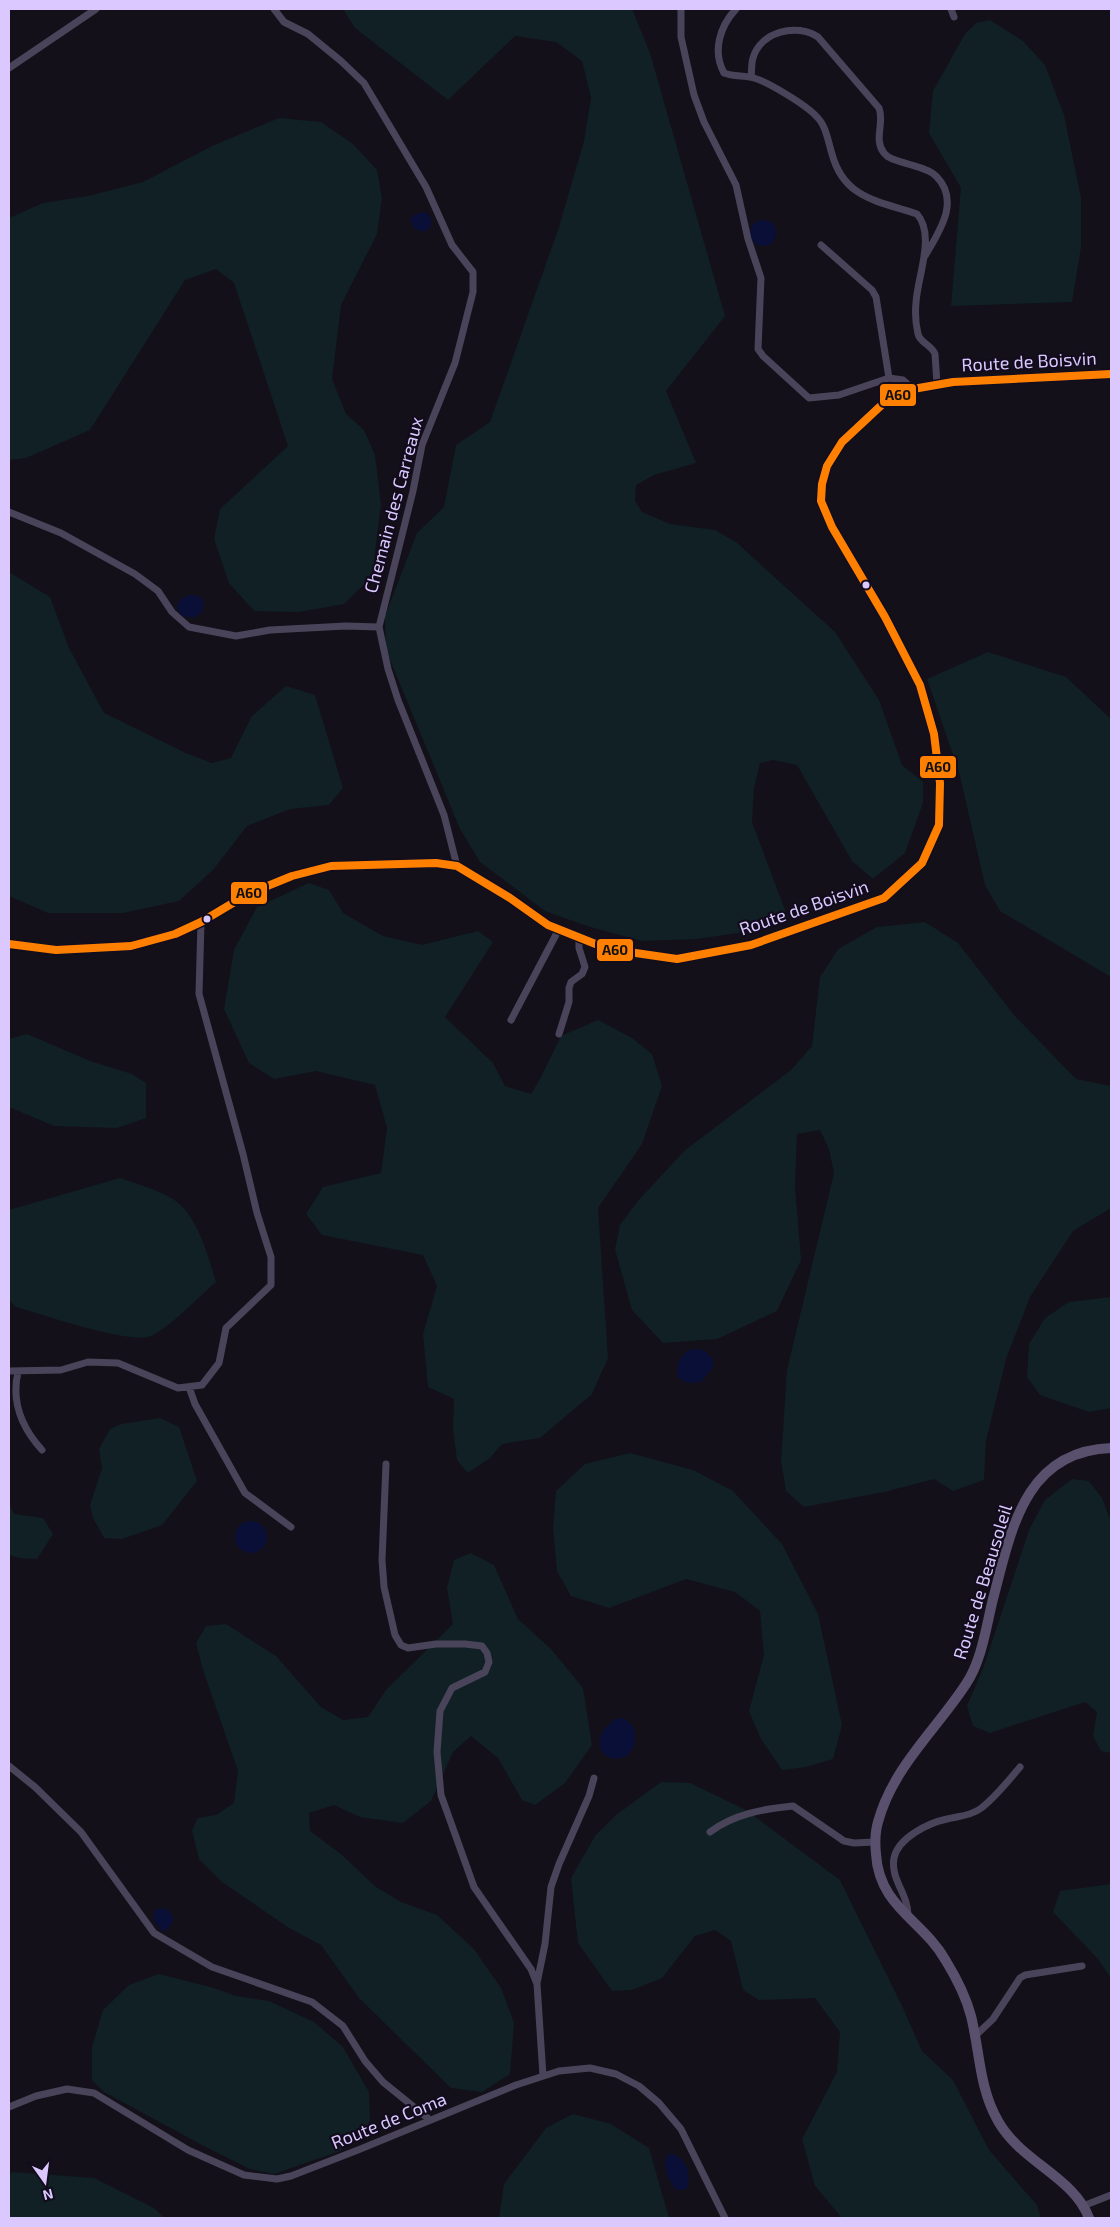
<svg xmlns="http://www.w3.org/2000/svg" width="1120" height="2227" font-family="'Exo 2',sans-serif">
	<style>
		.green { fill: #102025 }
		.water { fill: #090f36 }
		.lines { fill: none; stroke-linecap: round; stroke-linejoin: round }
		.street { stroke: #49445a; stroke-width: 7 }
		.secondary { stroke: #58506d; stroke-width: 10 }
		.bus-1-casing { stroke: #120c1d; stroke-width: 11 }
		.bus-1 { stroke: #ff8000; stroke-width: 8 }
		.bus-dot { fill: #dac8ff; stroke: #120c1d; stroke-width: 2 }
		.labels { text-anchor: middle; stroke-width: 4.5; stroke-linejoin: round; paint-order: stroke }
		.street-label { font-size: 18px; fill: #dac8ff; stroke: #120c1d }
		.line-badge { stroke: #120c1d; stroke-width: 2 }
		.pale-badge-label { font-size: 14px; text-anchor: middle; font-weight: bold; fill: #111 }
	</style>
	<rect width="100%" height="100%" fill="#131019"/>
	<!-- green -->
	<path class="green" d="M343,9h289l18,44 75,263 -59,75 30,72 -42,12 -18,10 -1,16 7,11 28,12 45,6 21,12 99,90 44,68 23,65 21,17v21l-18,50 -32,26 -21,-18 -55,-96 -24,-5 -13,3 -6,25 -2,34 36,96 -43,14 -48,7 -55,2 -55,-15 -42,-15 -65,-49 -20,-33 -74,-179 -1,-34 32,-83 27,-26 12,-62 34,-23 69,-195 25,-86 7,-43 -9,-37 -26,-19 -41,-6 -67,64 -93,-72z
		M990,20l33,21 22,24 19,50 17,83v49l-9,55 -121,4 10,-118 -32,-55 4,-42 32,-57 11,-11z
		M279,118l42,4 32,22 24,26 5,28 -5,36 -36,71 -9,74 14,35 18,16 11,25 6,49 -9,73 -28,27 -45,8 -45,-1 -25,-28 -15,-44 6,-30 68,-63 -54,-163 -18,-14 -31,11 -95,150 -64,28 -17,2v-242l34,-15 45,-7 55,-14 69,-36z
		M9,572l41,25 19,51 35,65 82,40 26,10 19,-5 21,-42 34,-30 29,9 28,93 -14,17 -39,4 -43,17 -34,44 -34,31 -56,12h-75l-39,-17z
		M988,652l78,25 45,42v258l-111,-66 -15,-26 -26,-113 -32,-93z
		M309,883l20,7 14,23 40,23 39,9 56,-14 15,11 -48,75 48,46 12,23 26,8 10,-17 20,-41 37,-16 34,18 20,16 10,32 -20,58 -44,64 10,150 -16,36 -52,44 -38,6 -12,14 -22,15 -11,-13 -4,-30 1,-31 -26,-12 -5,-53 14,-48 -14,-31 -101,-20 -16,-21 17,-27 58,-14 6,-45 -12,-43 -59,-14 -42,8 -25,-16 -25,-54 10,-59 23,-43z
		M925,922l33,21 56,72 62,64 35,7v122l-38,23 -43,66 -24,62 -20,82 -2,39 -31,11 -19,-12 -50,13 -80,15 -18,-16 -5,-30 6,-91 47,-197 -5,-24 -9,-19 -23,4 -2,53 6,73 -24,51 -60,28 -54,4 -31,-33 -17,-61 5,-24 17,-23 47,-51 107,-81 21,-24 8,-69 18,-28 39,-22z
		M27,1034l63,27 42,13 14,9v35l-29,10 -63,-2 -45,-19v-68z
		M120,1178c17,6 36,11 51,20 26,14 37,58 45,84 -17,15 -46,45 -65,54 -20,9 -110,-22 -135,-29l-7,-7v-90z
		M1111,1297v111l-22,4 -49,-17 -13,-18 2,-33 16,-26 24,-16z
		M160,1418l19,9 18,54 -35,44 -40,14 -18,-1 -11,-20 -3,-13 12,-37 -3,-19 11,-20 11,-5z
		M630,1453l63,17 40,21 49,53 36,70 24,111 -9,34 -27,8 -24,3 -21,-31 -12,-28 15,-56 -4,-44 -25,-19 -49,-13 -77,29 -38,-12 -14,-25 -4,-43 3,-37 29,-27z
		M1072,1479l17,2 13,17 9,24v231l-10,-2 -8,-15 4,-24 -12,-10 -95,31 -17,-7 -6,-20 17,-40 45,-136 16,-30z
		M9,1504l5,10 29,4 10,16 -16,25 -18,-1 -10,-3z
		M471,1553l23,12 24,54 33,30 32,39 9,57 -27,38 -30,22 -13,-5 -24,-42 -27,-22 -18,16 -22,49 -28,22 -43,-6 -26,-12 -25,8 1,18 31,23 35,33 25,15 36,13 37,34 27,39 13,35 -4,51 -28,18 -31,-4 -92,-90 -38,-53 -32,-17 -67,-46 -23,-23 -7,-29 6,-12 18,-3 18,-12 4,-32 -35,-101 -7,-27 10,-17 20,-2 50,32 45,51 22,13 25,-3 18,-27 67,-66 -6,-36 7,-28z
		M661,1782l29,1 56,27 94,70 63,128 19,43 31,29 36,70 48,55 4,13h-199l-27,-32 -13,-47 35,-67 3,-40 -25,-34 -56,2 -16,-10 -12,-49 -16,-11 -20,6 -33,42 -30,12 -20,1 -34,-48 -7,-65 24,-42 21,-21z
		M1111,1884v94l-14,-20 -44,-46 7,-21z
		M159,1974l55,14 22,8 33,5 45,21 29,25 26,45 1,29 -6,10 -24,20 -66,23 -24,-5 -48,-24 -98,-53 -12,-12v-33l11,-37 26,-25z
		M573,2114l38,10 38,24 20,70h-170l5,-34 42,-56z
		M12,2172l82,6 60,30 11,10h-156v-43z"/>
	<!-- water -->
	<path class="water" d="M425,212l5,4c3,9 1,12 -7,16l-9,-4 -4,-8 4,-5z
		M750 233a13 13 0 1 1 26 0a13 13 0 1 1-26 0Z
		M189,595l10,1 5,6 -2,10 -8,6 -12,-2 -5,-7c1,-8 4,-11 12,-14z
		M692,1349l12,1 9,9v8l-12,15 -13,1 -10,-5c-3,-12 2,-25 14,-29z
		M235 1537a16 16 0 1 1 32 0a16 16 0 1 1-32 0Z
		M623,1718c8,5 12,9 12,18 1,34 -46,27 -33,-3 2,-5 9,-10 13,-14z
		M158,1908l9,1 6,8 -1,7 -8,8c-7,-7 -16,-16 -6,-24z
		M670,2153c16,4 22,21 17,36l-11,1c-7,-10 -17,-26 -6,-37z"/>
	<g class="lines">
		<!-- street -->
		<path class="street" d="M274,9l10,13 24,12 33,27 23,22 62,104 26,58 21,27v20l-18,71 -33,82 -9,46 -34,136 9,42 10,31 46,115 13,51
			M681,9v28l13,58 10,27 32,63 12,54 13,39 -3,71 5,7 46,42 30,-3 50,-17 14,2 10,9
			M736,9c-16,17 -24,42 -12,64 10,4 20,2 30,5 14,4 52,27 62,38 10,9 12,25 16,38 12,45 47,47 85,60 19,21 0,64 -1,89 -1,9 0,22 2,31 2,9 14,11 17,20l2,30
			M951,9l3,8
			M9,68l87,-59
			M751,77c1,-6 0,-13 2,-19 8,-27 44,-35 65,-21l61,71c6,15 -6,31 5,45 5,7 16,8 24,11 9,3 21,5 28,12 25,25 3,56 -11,80
			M821,245l51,45 4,7 13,81
			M9,512l52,21 74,41 23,17 14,21 17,15 47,9 34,-6 76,-4 33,1
			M511,1020l48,-91
			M559,1034l10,-32v-14l2,-6 11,-8 3,-7 -6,-19v-11
			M9,1371l52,-1 27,-8 30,1 60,25 24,-3 17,-22 7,-35 45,-43v-28l-14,-44 -14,-59 -44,-160 2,-72
			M18,1372c-7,30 4,56 24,78
			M189,1387l6,17 50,89 46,34
			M386,1464l-4,96 2,27 11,48 6,10 7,3 28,-4h29l17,2 5,7 2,9 -4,10 -33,16 -12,23 -3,41 4,43 33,92 57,82 6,15 6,92
			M9,1766l26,21 46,45 73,101 58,34 100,35 31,24 22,35 18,21 47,38
			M710,1832c24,-18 53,-23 83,-26l51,35 10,2 21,-1
			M908,1917c1,-23 -18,-37 -14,-59 4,-20 34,-35 53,-39 12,-3 23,-3 33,-10 15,-11 28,-28 40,-42
			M537,1983l8,-39 6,-57 8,-23 30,-68 5,-18
			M975,2036l18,-17 27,-41 5,-3 57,-9
			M9,2107l27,-11 31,-7 27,4 94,57 56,25 33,4 14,-3 67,-26 158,-65 43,-14 31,-3 26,6 23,12 20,17 22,26 44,89
			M1083,2206l28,-11"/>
		<!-- secondary -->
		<path class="secondary" d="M9,944l47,6 75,-4 44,-12 26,-12 47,-28 44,-18 39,-10 105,-3 21,3 53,32 38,27 60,24 69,10 74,-14 133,-47 38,-35 17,-38 1,-42 -6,-49 -14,-49 -35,-68 -53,-90 -11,-26 1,-17 5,-18 15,-24 45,-42 26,-11 40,-7 158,-8
			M1089,2218c-15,-41 -68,-56 -91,-97 -19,-33 -18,-69 -27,-105 -5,-19 -14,-37 -25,-55 -23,-41 -67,-54 -70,-107 -1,-10 -1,-22 2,-32 15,-55 58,-92 88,-138 16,-24 20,-57 27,-85 18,-68 31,-148 118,-151"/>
		<defs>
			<path id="bus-1" d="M9,944l47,6 75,-4 44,-12 26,-12 47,-28 44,-18 39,-10 105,-3 21,3 53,32 38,27 60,24 69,10 74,-14 133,-47 38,-35 17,-38 1,-42 -6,-49 -14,-49 -35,-68 -53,-90 -11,-26 1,-17 5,-18 15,-24 45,-42 26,-11 40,-7 158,-8"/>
		</defs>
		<!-- bus-1 casing -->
		<use href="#bus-1" class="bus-1-casing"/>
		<!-- bus-1 -->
		<use href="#bus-1" class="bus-1"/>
	</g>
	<!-- markers -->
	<g class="bus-dot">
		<circle cx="866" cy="585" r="4.5"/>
		<circle cx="207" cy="919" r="4.5"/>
	</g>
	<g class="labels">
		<!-- street labels -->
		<g class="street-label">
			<text transform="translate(1029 362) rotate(-3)" y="6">Route de Boisvin</text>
			<text transform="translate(394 505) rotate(-75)" y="6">Chemain des Carreaux</text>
			<text transform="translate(804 908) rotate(-19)" y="6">Route de Boisvin</text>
			<text transform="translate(983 1582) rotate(-73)" y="6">Route de Beausoleil</text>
			<text transform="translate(389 2121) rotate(-22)" y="6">Route de Coma</text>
		</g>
	</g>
	<g class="line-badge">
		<rect x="879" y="383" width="38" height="24" rx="5" fill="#ff8000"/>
		<rect x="919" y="755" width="38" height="24" rx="5" fill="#ff8000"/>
		<rect x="230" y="881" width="38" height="24" rx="5" fill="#ff8000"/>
		<rect x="596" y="938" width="38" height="24" rx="5" fill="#ff8000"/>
	</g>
	<g class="pale-badge-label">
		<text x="898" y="400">A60</text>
		<text x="938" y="772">A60</text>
		<text x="249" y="898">A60</text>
		<text x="615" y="955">A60</text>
	</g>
	<!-- border -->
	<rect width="1120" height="2227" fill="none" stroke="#dac8ff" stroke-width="20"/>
	<!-- north arrow -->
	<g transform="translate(45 2182) rotate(166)" stroke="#120c1d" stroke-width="4" paint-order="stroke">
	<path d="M0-4L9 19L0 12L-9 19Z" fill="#dac8ff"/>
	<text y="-8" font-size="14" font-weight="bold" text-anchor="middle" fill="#dac8ff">N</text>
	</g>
</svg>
